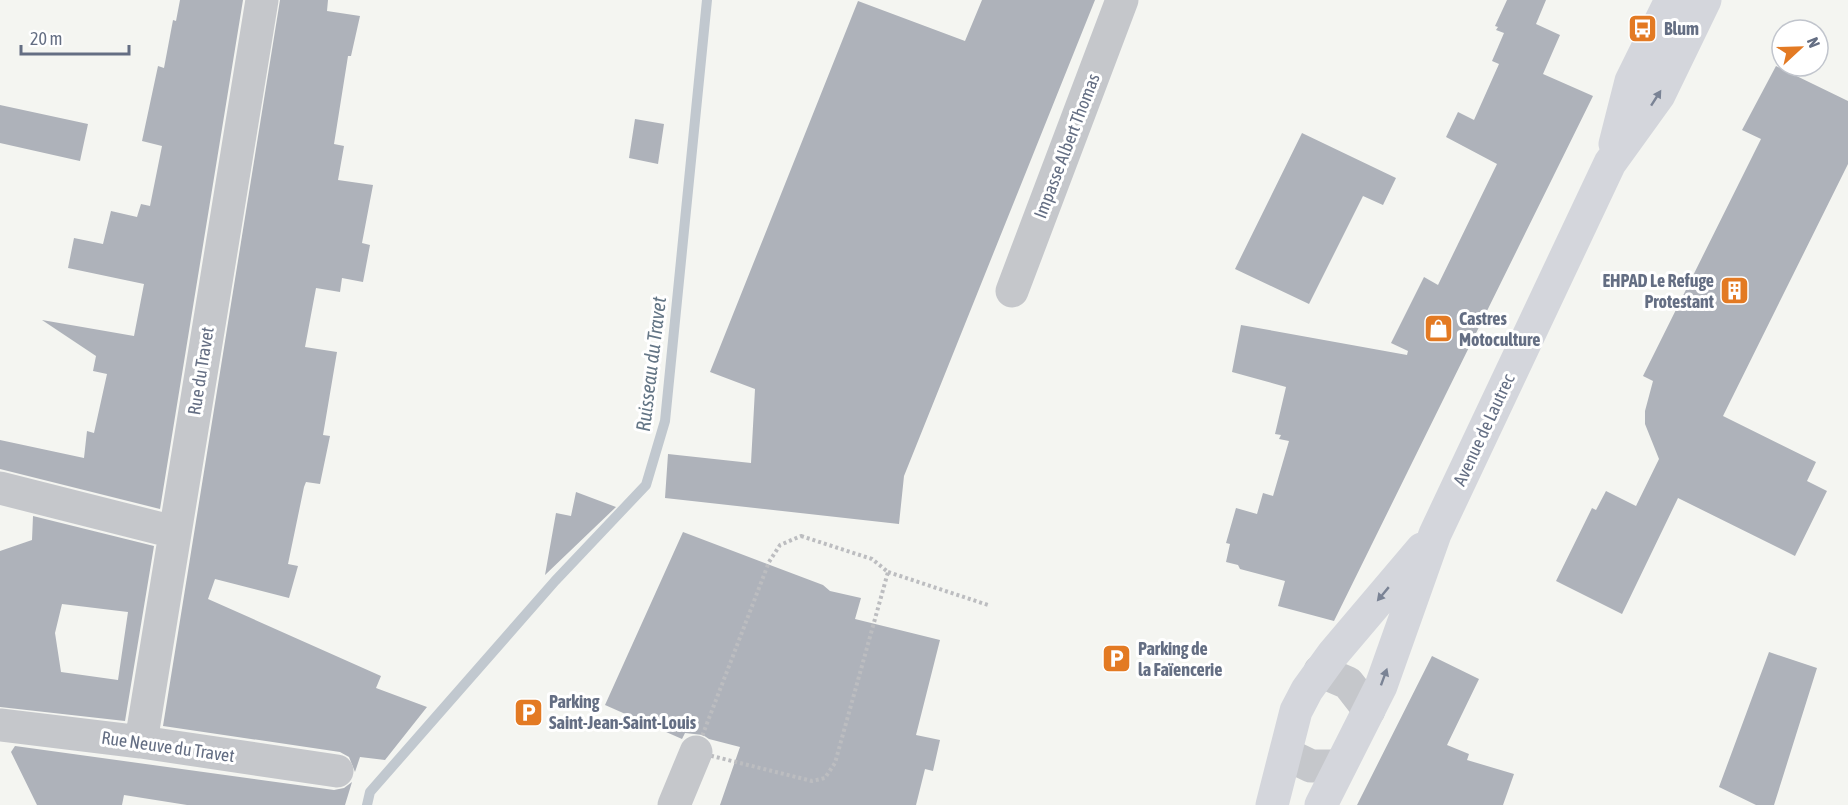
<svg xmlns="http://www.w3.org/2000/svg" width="1848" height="805" font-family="'Asap Condensed',sans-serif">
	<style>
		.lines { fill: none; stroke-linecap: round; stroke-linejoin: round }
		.stream { stroke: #c1c8cf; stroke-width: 10 }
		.building { fill: #aeb2ba; fill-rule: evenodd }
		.path { stroke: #bcbdc0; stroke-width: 4; stroke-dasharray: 3 3; stroke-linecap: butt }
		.minor { stroke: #c5c7cb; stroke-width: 33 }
		.major { stroke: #d4d6dc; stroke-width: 33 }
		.oneway { fill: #7a8395 }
		.labels { text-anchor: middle; stroke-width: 6; stroke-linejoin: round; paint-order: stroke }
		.poi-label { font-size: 18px; font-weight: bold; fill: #646e83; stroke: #fff; text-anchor: start }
		.street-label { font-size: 18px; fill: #646e83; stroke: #fff }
		.water-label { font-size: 20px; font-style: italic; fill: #647686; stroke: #fff }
	</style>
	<rect width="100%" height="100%" fill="#f4f5f1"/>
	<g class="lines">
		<!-- stream -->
		<path class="stream" d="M367,805l3,-13 185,-211 91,-96 19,-64 42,-421"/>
	</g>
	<!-- building -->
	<path class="building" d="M180,0h63l-83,509 -160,-40v-29l84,18 3,-27 7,2 13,-59 -14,-3 3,-15 -54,-36 92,16 10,-52 -76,-16 6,-30 29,6 8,-33 26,6 4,-13 9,2 12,-60 -20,-5 16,-75 6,2 9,-48 3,1z
		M280,0h48l-1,11 33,5 -9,40h-3l-14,88 10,2 -6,34 35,5 -11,58 8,2 -7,37 -21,-4 -2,14 -24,-4 -11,59 32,5 -14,83 7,1 -10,48 -14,-2 -2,5 -16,77 10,2 -9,32 -74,-19 -7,20 173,77 -5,12 51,19 -42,53 -25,-3 -5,15 -6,-15 -9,-5 -177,-26z
		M982,0h113l-191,476 -5,48 -234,-26 3,-44 83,9 4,-74 -45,-17 148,-371 107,40z
		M1507,0h39l-10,24 24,11 -17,39 50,22 -259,525 -56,-15 7,-25 -45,-12 -2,-4 -12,-3 4,-18 -4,-1 10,-35 21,6 6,-21 10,3 16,-55 -10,-2 2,-4 -6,-1 11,-47 -54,-15 9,-47 166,30 1,-4 -17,-8 33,-66 14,8 59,-121 -51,-27 12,-25 16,8 25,-56 -7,-3 12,-28 -8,-3 2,-3 -3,-1z
		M1776,66l72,35v63l-125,252 93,46 -9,19 20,10 -32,65 -117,-58 -56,116 -66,-33 36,-73 4,2 10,-19 30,15 23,-47 -14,-35v-13l8,-30 -10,-5 118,-237 -19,-9z
		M0,105l88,19 -8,37 -80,-18z
		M635,119l29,5 -6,40 -29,-6z
		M1302,133l94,45 -13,27 -20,-9 -54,108 -74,-35z
		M576,492l40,15 -71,68 11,-62 15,3z
		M33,516l121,30 -29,175 -125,-14v-156l32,-11zM62,604l66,8 -10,68 -57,-8 -6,-39z
		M683,532l140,53 7,6 31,7 -6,21 85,21 -24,95 24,5 -7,31 -8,-2 -9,36h-196l20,-58 -31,-8 -6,-4 -18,-2 -3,6 -77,-34z
		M1769,652l48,16 -43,137h-18l-37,-18z
		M1432,656l47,23 -32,66 22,9 -2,6 47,14 -11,31h-146z
		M15,746l319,44 10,-2 8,-6 -7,23h-158l-63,-10 -2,10h-85l-26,-53z"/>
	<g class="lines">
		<!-- path -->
		<path class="path" d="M801,536l71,23 16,13 -53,191 -10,15 -13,3 -116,-29 73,-190 11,-17z
			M888,572l100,33"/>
		<!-- minor -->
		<path class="minor" d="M1012,291l110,-291
			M0,488l174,44
			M1320,671l28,12 21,27
			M0,725l141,17 196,29
			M141,742l121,-742
			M1286,754l25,12h29
			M674,805l22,-53"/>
		<!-- major -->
		<path class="major" d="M1615,144l16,-63 40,-81
			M1272,805l24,-94 11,-21 26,-36 89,-105
			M1321,805l60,-119 54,-152 175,-371 49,-68 46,-95"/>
	</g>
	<!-- one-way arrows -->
	<defs><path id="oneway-solid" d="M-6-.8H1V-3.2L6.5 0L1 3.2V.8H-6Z" transform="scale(1.5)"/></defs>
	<g class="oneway">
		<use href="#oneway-solid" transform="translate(1656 98) rotate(-57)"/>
		<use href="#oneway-solid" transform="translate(1383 594) rotate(130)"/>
		<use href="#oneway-solid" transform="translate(1384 677) rotate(-70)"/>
	</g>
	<!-- icons -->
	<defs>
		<symbol id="bus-square" viewBox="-11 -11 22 22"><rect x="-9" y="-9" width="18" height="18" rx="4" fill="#e37a23" stroke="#fff"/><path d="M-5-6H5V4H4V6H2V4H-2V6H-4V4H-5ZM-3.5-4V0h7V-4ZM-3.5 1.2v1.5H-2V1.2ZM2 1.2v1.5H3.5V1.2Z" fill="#fff"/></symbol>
		<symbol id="building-square" viewBox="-11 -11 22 22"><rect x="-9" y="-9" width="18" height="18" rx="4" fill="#e37a23" stroke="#fff"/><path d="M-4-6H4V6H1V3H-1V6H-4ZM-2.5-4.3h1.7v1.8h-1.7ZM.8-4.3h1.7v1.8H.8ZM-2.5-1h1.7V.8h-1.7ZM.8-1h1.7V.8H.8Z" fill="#fff"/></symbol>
		<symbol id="shop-square" viewBox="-11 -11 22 22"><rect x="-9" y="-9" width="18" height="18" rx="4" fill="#e37a23" stroke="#fff"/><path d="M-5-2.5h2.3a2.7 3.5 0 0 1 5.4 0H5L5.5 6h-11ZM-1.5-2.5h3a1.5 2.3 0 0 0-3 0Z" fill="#fff"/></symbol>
		<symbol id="parking-square" viewBox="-11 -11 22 22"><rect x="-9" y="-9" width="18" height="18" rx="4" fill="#e37a23" stroke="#fff"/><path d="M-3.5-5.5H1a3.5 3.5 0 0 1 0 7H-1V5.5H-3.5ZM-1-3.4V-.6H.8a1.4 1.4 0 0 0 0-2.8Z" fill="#fff"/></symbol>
	</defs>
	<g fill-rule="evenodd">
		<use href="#bus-square" x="1626" y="12" width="33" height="33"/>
		<use href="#building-square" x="1718" y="274" width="33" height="33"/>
		<use href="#shop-square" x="1422" y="312" width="33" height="33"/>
		<use href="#parking-square" x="1100" y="642" width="33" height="33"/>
		<use href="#parking-square" x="512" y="696" width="33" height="33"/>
	</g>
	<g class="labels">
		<!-- poi labels -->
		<g class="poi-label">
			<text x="1664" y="35">Blum</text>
			<text x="1714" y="287" text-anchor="end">EHPAD Le Refuge<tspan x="1714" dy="21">Protestant</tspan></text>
			<text x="1459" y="325">Castres<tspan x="1459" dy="21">Motoculture</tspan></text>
			<text x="1138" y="655">Parking de<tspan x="1138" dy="21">la Faïencerie</tspan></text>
			<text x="549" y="708">Parking<tspan x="549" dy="21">Saint-Jean-Saint-Louis</tspan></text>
		</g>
		<!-- street labels -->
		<g class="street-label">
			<text transform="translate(1067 146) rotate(-69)" y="6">Impasse Albert Thomas</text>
			<text transform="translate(201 371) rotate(-81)" y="6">Rue du Travet</text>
			<text transform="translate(1484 430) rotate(-65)" y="6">Avenue de Lautrec</text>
			<text transform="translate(168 747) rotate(8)" y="6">Rue Neuve du Travet</text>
		</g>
		<!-- water labels -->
		<g class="water-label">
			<text transform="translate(651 364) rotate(-83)" y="7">Ruisseau du Travet</text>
		</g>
	</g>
	<!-- north arrow -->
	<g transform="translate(1800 48) rotate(68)"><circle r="28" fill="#ffffff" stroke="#c1c5cd" stroke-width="1.5"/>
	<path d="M0-4.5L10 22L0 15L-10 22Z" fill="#e37a23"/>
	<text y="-9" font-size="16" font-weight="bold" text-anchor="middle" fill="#646e83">N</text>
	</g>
	<!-- scale -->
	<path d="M21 45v9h108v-9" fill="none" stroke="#646e83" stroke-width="3"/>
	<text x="30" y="45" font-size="18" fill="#646e83" stroke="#ffffff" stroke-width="4.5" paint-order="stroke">20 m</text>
</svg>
